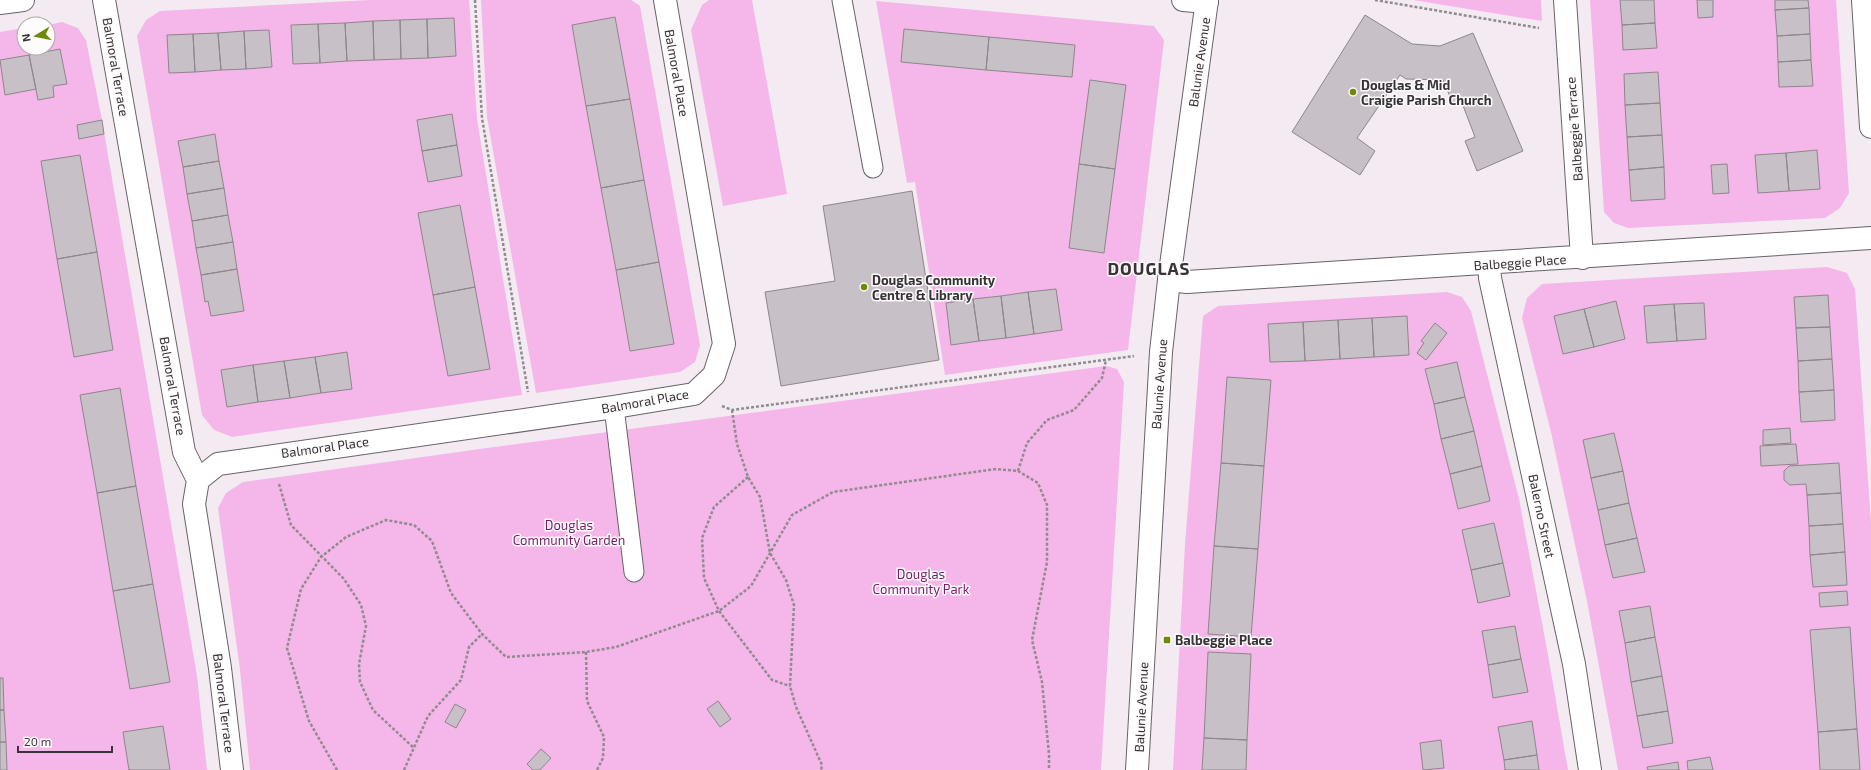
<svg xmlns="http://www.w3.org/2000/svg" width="1871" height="770" font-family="'Exo 2',sans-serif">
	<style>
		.green { fill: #f5b6e9 }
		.building { fill: #c8c0c7; stroke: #8e868c }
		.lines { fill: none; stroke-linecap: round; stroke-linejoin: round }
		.lane-casing { stroke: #696268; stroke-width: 21 }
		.street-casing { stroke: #696268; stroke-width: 24 }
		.secondary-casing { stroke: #696268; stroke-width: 24 }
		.path { stroke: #918b90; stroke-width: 2.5; stroke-dasharray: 3 2; stroke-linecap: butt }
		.lane { stroke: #fff; stroke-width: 19 }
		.street { stroke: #fff; stroke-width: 22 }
		.secondary { stroke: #fff; stroke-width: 22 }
		.poi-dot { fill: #6d8a02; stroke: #fefbfd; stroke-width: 1.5 }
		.labels { text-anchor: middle; stroke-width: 3; stroke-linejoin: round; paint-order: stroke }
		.street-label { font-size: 13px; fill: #373336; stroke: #fefbfd }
		.poi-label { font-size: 13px; font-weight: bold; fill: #373336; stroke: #fefbfd; text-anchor: start }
		.park-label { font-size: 13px; fill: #751d6b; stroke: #fefbfd }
		.district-label { font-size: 17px; font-weight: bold; letter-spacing: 1px; fill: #373336; stroke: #fefbfd }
	</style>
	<rect width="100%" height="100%" fill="#f4ebf2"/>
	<!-- green -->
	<path class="green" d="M370,0h99l8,119 45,276 -290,42 -18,-7 -12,-15 -65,-379 9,-16 14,-9z
		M481,0h150l9,6 60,339 -5,17 -15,10 -144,21 -49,-276z
		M709,0h43l35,194 -64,12 -32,-176 11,-25z
		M1413,0h128l1,21z
		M1590,0h246l13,193 -9,15 -15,10 -197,10 -14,-5 -10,-11z
		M876,1l278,25 10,14 -36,310 -183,25 -30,-193 -8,1z
		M62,22l16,6 8,12 16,80 95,556 10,94h-207v-738l24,-4v20h24v-23z
		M1827,267l20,6 8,16 16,234v247h-253l-31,-169 -36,-169 -29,-114 5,-20 15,-14z
		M1447,292l15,5 9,14 48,188 29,156 20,115h-395l12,-226 18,-228 15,-10z
		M1106,366l11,3 7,13 -23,388h-851l-10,-100 -22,-162 8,-15 17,-11 244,-34z"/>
	<!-- building -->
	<path class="building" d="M1620,0h34l1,23 -33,2z
		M1697,0h16v17l-15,1z
		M1775,0h33l1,8 -34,2z
		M1809,8l1,26 -33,2 -2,-26z
		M1365,15l47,29 28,2 33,-13 50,118 -46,20 -12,-30 10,-4 -13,-34 -8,3 -11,-26 -37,-1 -6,-4 -43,63 18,13 -15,24 -68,-43z
		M615,17l15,82 -44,7 -14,-81z
		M454,18l2,38 -28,2 -1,-39z
		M427,19l1,39 -27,1 -1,-39z
		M400,20l1,39 -27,1 -1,-39z
		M373,21l1,39 -27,1 -2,-38z
		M345,23l2,38 -27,2 -2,-39z
		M1655,23l2,25 -34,2 -1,-25z
		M318,24l2,39 -27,1 -2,-39z
		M904,29l85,8 -3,33 -85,-8z
		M269,30l3,37 -26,2 -2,-38z
		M244,31l2,38 -25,1 -3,-37z
		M218,33l3,37 -26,2 -2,-38z
		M193,34l2,38 -26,1 -2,-38z
		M1810,34l1,26 -33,2 -1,-26z
		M989,37l86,8 -3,32 -86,-7z
		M60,49l7,35 -14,2 1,11 -16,3 -9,-45z
		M29,55l7,34 -31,6 -5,-35z
		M1811,60l2,26 -34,1 -1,-25z
		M1658,72l2,31 -35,2 -1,-31z
		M1090,80l36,5 -11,84 -36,-5z
		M630,99l14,81 -43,8 -15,-82z
		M1660,103l2,32 -35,2 -2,-32z
		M452,114l5,31 -35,6 -5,-31z
		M102,120l2,14 -25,5 -2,-14z
		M215,134l4,27 -36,6 -5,-26z
		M1662,135l2,32 -35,3 -2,-33z
		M457,145l5,31 -34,6 -6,-31z
		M1817,150l3,39 -31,2 -3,-38z
		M1786,153l3,38 -31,2 -3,-38z
		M80,155l17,97 -40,7 -16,-98z
		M219,161l5,27 -37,6 -4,-27z
		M1079,164l36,5 -11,84 -35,-5z
		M1727,164l2,29 -16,1 -2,-29z
		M1664,167l1,32 -34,2 -2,-31z
		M644,180l15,82 -43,8 -15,-82z
		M224,188l4,27 -36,6 -5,-27z
		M912,191l27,169 -158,26 -16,-94 70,-11 -12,-75z
		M460,205l15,82 -42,8 -15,-82z
		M228,215l5,27 -37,6 -4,-27z
		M233,242l4,27 -36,6 -5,-27z
		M97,252l16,98 -39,7 -17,-98z
		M659,262l15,82 -44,7 -14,-81z
		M237,269l7,42 -33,5 -3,-15 -3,1 -4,-27z
		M475,287l15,82 -42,7 -15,-81z
		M1056,289l6,41 -28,4 -6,-42z
		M1028,292l6,42 -28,4 -5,-42z
		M1828,295l2,32 -34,1 -2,-31z
		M1001,296l5,42 -27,3 -6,-42z
		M973,299l6,42 -28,4 -5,-42z
		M1616,301l9,38 -31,8 -10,-38z
		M1704,303l2,36 -29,2 -3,-37z
		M1674,304l3,37 -30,2 -3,-37z
		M1584,309l10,38 -31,7 -9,-38z
		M1407,316l2,39 -35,2 -2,-39z
		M1372,318l2,39 -34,2 -2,-39z
		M1338,320l2,39 -35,2 -2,-39z
		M1303,322l2,39 -35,1 -2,-38z
		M1435,323l12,10 -21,27 -9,-7 7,-10 -3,-2z
		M1830,327l2,32 -34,2 -2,-33z
		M347,352l5,37 -31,4 -6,-36z
		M315,357l6,36 -31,5 -6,-37z
		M1832,359l2,31 -35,2 -1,-31z
		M284,361l6,37 -32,4 -5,-37z
		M1457,362l8,35 -31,7 -9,-35z
		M253,365l5,37 -31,5 -6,-37z
		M1227,377l44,3 -7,86 -43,-3z
		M120,388l16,98 -39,7 -17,-98z
		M1834,390l1,30 -34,2 -2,-30z
		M1465,397l9,34 -33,8 -7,-35z
		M1790,428l1,15 -28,2v-15z
		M1474,431l8,35 -32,8 -9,-35z
		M1614,433l9,38 -32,7 -8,-38z
		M1796,444l2,20 -37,2 -1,-20z
		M1221,463l43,3 -6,83 -44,-3z
		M1839,463l2,30 -34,2 -1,-11 -16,1 -6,-5v-9l5,-5z
		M1482,466l8,35 -32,8 -8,-35z
		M1623,471l6,32 -31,7 -7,-32z
		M136,486l17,98 -40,7 -16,-98z
		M1841,493l2,31 -34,2 -2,-31z
		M1629,503l8,35 -32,7 -7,-35z
		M1494,523l9,40 -32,7 -9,-40z
		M1843,524l2,28 -35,3 -1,-29z
		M1637,538l8,34 -32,6 -8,-33z
		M1214,546l44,3 -7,88 -43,-3z
		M1845,552l2,33 -34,2 -3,-32z
		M1503,563l7,33 -32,7 -7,-33z
		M153,584l17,98 -40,7 -17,-98z
		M1847,591l1,14 -28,2 -1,-14z
		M1650,606l5,31 -30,6 -6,-32z
		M1515,626l6,33 -33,6 -6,-34z
		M1850,627l7,102 -39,3 -8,-102z
		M1655,637l7,39 -31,6 -6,-39z
		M1208,652l43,2 -4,86 -43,-2z
		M1521,659l7,33 -35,6 -5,-33z
		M1662,676l6,35 -31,5 -6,-34z
		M0,678h3l1,32h-4z
		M718,701l13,18 -11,8 -13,-18z
		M455,704l11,6 -10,18 -11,-6z
		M0,710h4l2,32h-6z
		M1668,711l5,32 -30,5 -6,-32z
		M1532,721l5,34 -33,5 -6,-33z
		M163,726l7,44h-41l-6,-38z
		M1857,729l3,41h-40l-2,-38z
		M1204,738l43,2 -1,30h-44z
		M1441,740l3,28 -21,2 -3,-27z
		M0,742h6l1,28h-7z
		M541,749l10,9 -11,12h-7l-6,-6z
		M1537,755l2,15h-34l-1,-10z
		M1710,757l3,13h-25l-1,-9z
		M1678,762l1,8h-31l-1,-3z"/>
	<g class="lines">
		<defs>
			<path id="lane" d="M842,0l31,168
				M614,407l20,165"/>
			<path id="street" d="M104,0l80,452 14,28 -4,24 26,164 12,102
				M1183,0l24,2
				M1565,0l17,258
				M1863,0l8,127
				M0,3l23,-3
				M1489,264l1,14 84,386 16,106
				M1169,280l18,2 684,-44
				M198,480l20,-16 396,-57 80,-13 20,-19 10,-31 -59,-344"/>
			<path id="secondary" d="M1137,770l24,-418 8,-72 38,-280"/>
		</defs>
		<!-- lane casing -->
		<use href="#lane" class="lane-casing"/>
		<!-- street casing -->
		<use href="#street" class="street-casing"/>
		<!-- secondary casing -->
		<use href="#secondary" class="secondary-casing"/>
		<!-- path -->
		<path class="path" d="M475,0l7,118 46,274
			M1375,0l164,28
			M722,406l10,4 402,-54
			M732,410l5,34 11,33 12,20 10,56 16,27 8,25 -4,81 6,21 26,58 -1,5
			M1018,471l9,-28 20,-23 27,-10 28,-32 4,-18
			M748,477l-34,30 -12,31 2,40 15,33 53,69 18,6
			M279,484l12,41 53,54 17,26 5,21 -7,38 1,18 13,28 41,38
			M586,652l1,49 17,36 -1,21 -6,12
			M337,770l-28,-49 -22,-73 14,-59 20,-32 25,-20 40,-17 28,5 18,16 19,52 31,41 24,23 80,-5 30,-5 103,-36 32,-25 41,-71 41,-23 163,-23 22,2 20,12 9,22v57l-15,78 10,42 7,72v16
			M404,770l24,-54 33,-36 8,-33 13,-13"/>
		<!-- lane -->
		<use href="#lane" class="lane"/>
		<!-- street -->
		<use href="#street" class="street"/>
		<!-- secondary -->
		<use href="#secondary" class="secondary"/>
	</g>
	<!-- markers -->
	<g class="poi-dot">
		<circle cx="1353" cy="92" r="4"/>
		<circle cx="864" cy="287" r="4"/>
		<rect x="1163" y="636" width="8" height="8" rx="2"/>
	</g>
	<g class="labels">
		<!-- street labels -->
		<g class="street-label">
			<text transform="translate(1199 62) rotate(-82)" y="5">Balunie Avenue</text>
			<text transform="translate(116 67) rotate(80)" y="5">Balmoral Terrace</text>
			<text transform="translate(677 73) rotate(80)" y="5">Balmoral Place</text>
			<text transform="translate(1574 129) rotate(-94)" y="5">Balbeggie Terrace</text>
			<text transform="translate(1520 262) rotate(-4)" y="5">Balbeggie Place</text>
			<text transform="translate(1159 384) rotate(-86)" y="5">Balunie Avenue</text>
			<text transform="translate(173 386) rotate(80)" y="5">Balmoral Terrace</text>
			<text transform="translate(645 401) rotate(-10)" y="5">Balmoral Place</text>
			<text transform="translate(325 447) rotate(-8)" y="5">Balmoral Place</text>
			<text transform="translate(1542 516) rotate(78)" y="5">Balerno Street</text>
			<text transform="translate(224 703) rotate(83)" y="5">Balmoral Terrace</text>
			<text transform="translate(1141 707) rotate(-87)" y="5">Balunie Avenue</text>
		</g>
		<!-- poi labels -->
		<g class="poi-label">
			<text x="1361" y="90">Douglas &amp; Mid<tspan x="1361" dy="15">Craigie Parish Church</tspan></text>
			<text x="872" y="285">Douglas Community<tspan x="872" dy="15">Centre &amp; Library</tspan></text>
			<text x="1175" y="645">Balbeggie Place</text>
		</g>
		<!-- park labels -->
		<g class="park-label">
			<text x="569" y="530">Douglas<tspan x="569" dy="15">Community Garden</tspan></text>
			<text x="921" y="579">Douglas<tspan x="921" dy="15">Community Park</tspan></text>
		</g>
		<!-- district labels -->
		<g class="district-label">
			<text x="1149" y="275">DOUGLAS</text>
		</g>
	</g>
	<!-- north arrow -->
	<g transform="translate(36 36) rotate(260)"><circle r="19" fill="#fefbfd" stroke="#aeabad"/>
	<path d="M0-3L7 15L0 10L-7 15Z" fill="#6d8a02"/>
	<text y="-6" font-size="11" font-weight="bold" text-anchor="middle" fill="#373336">N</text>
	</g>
	<!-- scale -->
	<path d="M18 746v6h94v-6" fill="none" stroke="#373336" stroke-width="2"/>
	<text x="24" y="746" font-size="12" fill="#373336" stroke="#fefbfd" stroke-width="3" paint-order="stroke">20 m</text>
</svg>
